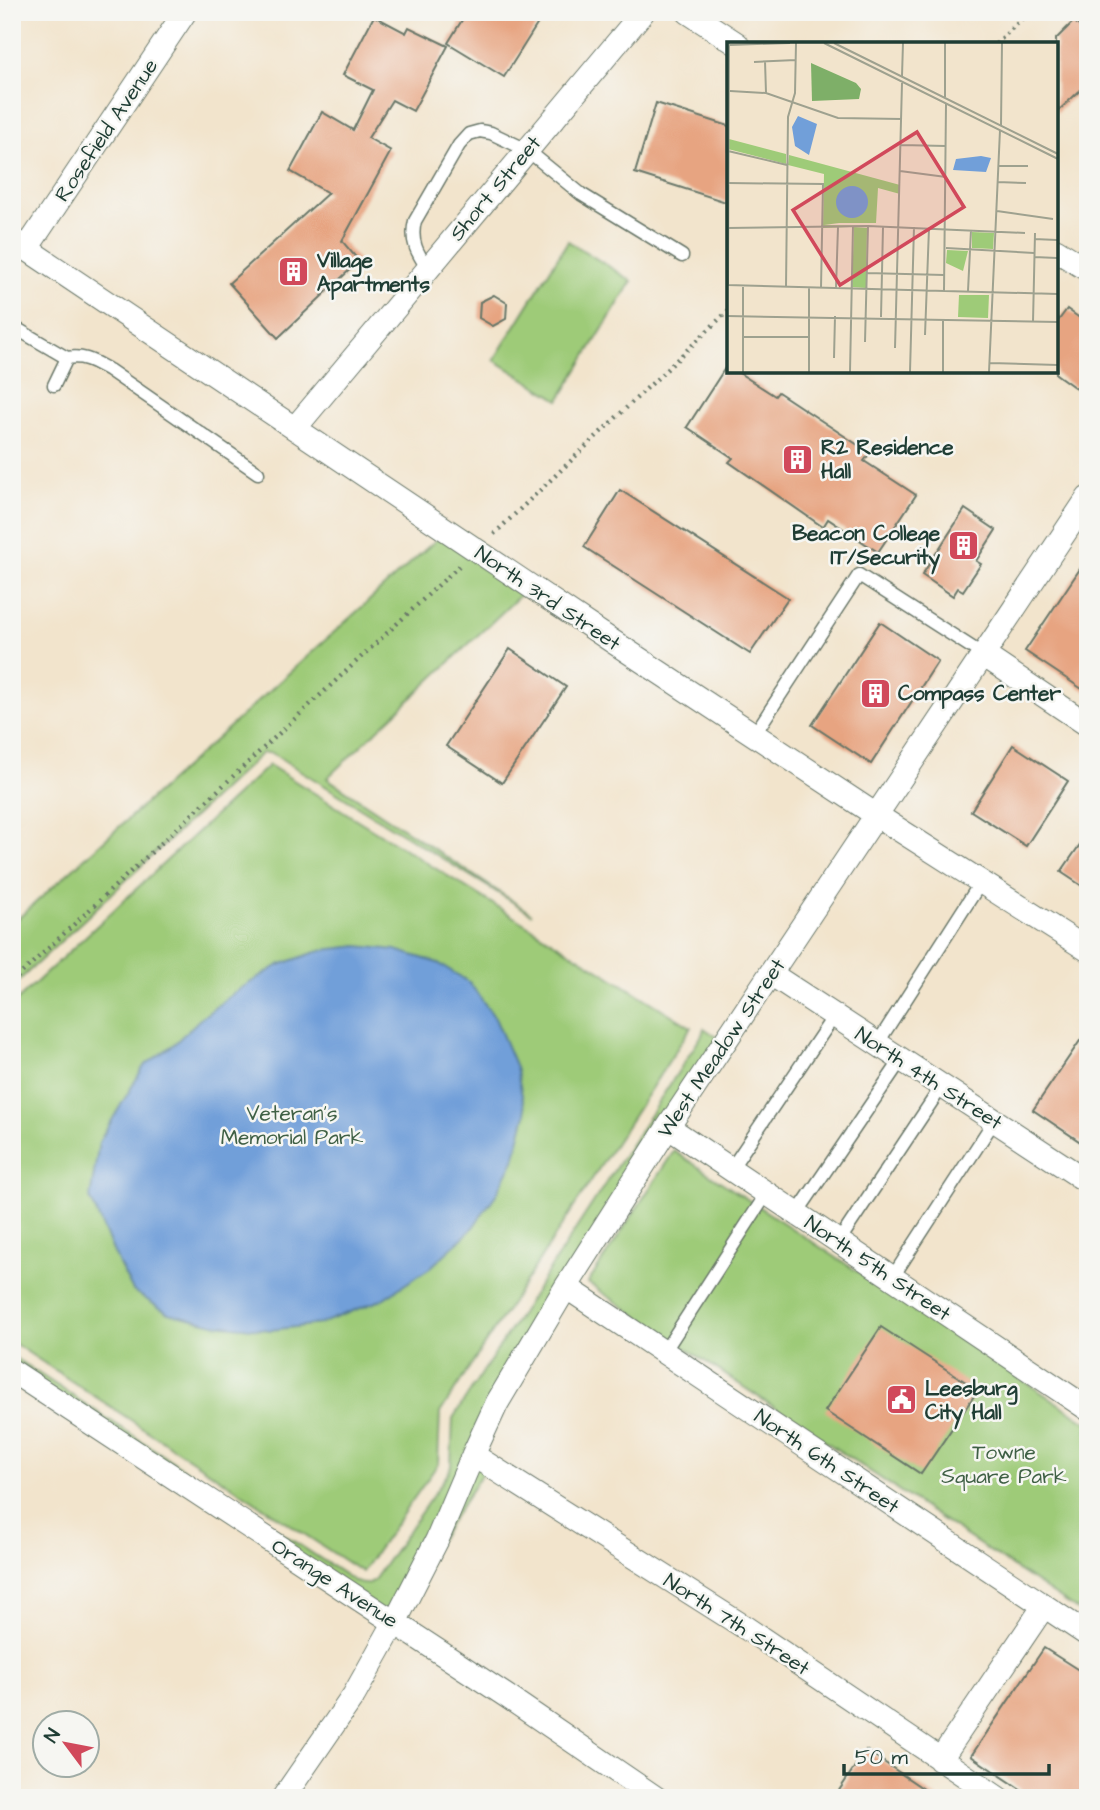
<svg xmlns="http://www.w3.org/2000/svg" width="1100" height="1810" font-family="'Architects Daughter',sans-serif">
	<style>
		.green { fill: #9ecb78; stroke: #5e8456; stroke-width: 2 }
		.water { fill: #719fd9; stroke: #486e86; stroke-width: 2 }
		.building { fill: #e7a481 }
		.lines { fill: none; stroke-linecap: round; stroke-linejoin: round }
		.service-casing { stroke: #697769; stroke-width: 15 }
		.minor-casing { stroke: #697769; stroke-width: 25 }
		.path { stroke: #697769; stroke-width: 4.5; stroke-dasharray: 2 5; stroke-linecap: butt }
		.service { stroke: #fff; stroke-width: 12 }
		.minor { stroke: #fff; stroke-width: 23 }
		.labels { text-anchor: middle; stroke-width: 5; stroke-linejoin: round; paint-order: stroke }
		.street-label { font-size: 21px; fill: #1f3d34; stroke: #f6f6f2 }
		.poi-label { font-size: 21px; font-weight: bold; fill: #1f3d34; stroke: #f6f6f2; text-anchor: start }
		.park-label { font-size: 21px; fill: #3f6045; stroke: #f6f6f2 }
		.inset-road { fill: none; stroke: #9ea18f; stroke-width: 2 }
		.view { fill: #d1495b; fill-opacity: 0.15; stroke: #d1495b; stroke-width: 3.5 }
		.inset-edge { fill: none; stroke: #1f3d34; stroke-width: 3.5 }
	</style>
	<rect width="100%" height="100%" fill="#f6f6f2"/>
	<filter id="ink" filterUnits="userSpaceOnUse"><feTurbulence type="fractalNoise" baseFrequency=".0143" numOctaves="2"/><feDisplacementMap in="SourceGraphic" scale="14" xChannelSelector="R" yChannelSelector="G"/><feConvolveMatrix kernelMatrix="1 2 1 2 8 2 1 2 1" color-interpolation-filters="sRGB"/></filter>
	<filter id="wash" filterUnits="userSpaceOnUse"><feTurbulence type="fractalNoise" baseFrequency=".00686" numOctaves="4" result="noise"/><feDisplacementMap in="SourceGraphic" scale="28" xChannelSelector="R" yChannelSelector="G"/><feGaussianBlur stdDeviation="1.57" result="paint"/><feColorMatrix in="noise" values="0 0 0 0 0 0 0 0 0 0 0 0 0 0 0 0 0 1.4 0 .05"/><feComposite in="paint" operator="in"/></filter>
	<g filter="url(#wash)">
		<rect width="100%" height="100%" fill="#f2e4cc"/>
		<!-- green -->
		<path class="green" d="M568,241l64,40 -73,119 -65,-40z
			M448,529l83,56 -204,193 205,136 -257,-159 -4,-2h-9l-250,234v-63z
			M269,765l422,262 -251,386 -2,51 -76,108 -350,-230v-337z
			M704,1028l20,14 -241,381 5,41 -99,154 -377,-253v-9l344,226c8,3 11,3 18,-2l75,-108 2,-6 2,-48 249,-383z
			M674,1151l414,272v194l-500,-334z"/>
		<!-- water -->
		<path class="water" d="M358,946l38,4 42,13 31,19 26,36 21,49 10,47 -12,46 -17,33 -26,37 -41,38 -49,32 -61,24 -49,6 -57,-6 -46,-11 -35,-22 -15,-29 -28,-64 9,-56 45,-76 30,-22 26,-25 35,-27 44,-27 43,-15z"/>
		<g id="blocks">
			<!-- building -->
			<path class="building" d="M467,12h78l-41,65 -56,-34z
				M374,16l32,17 3,-6 39,19 -35,65 -21,-11 -24,38 23,13 -49,90 17,20 -81,77 -49,-55 99,-90 -38,-22 32,-59 31,18 20,-40 -30,-15z
				M1074,21l14,14v48l-32,30v-74z
				M656,103l73,23v77l-94,-30z
				M494,295l13,8 -1,16 -13,7 -14,-8 1,-16z
				M1067,309l21,15v73l-32,-23v-50z
				M727,365l2,2v4h7l39,25 3,-4 92,61 -6,8 52,34 -38,57 -50,-33 -5,8 -94,-65 4,-4 -46,-31z
				M620,490l168,108 -38,56 -166,-107z
				M965,509l31,21 -20,31 5,3 -18,27 -5,-3 -5,8 -31,-21z
				M1088,557v136l-63,-42z
				M880,622l58,39 -67,103 -59,-39z
				M510,649l56,38 -64,96 -56,-37z
				M1013,745l55,36 -42,65 -55,-35z
				M1088,833v57l-27,-18z
				M1088,1029v118l-55,-37z
				M881,1327l97,63 -57,84 -96,-63z
				M1044,1648l44,28v122h-54l-63,-42z
				M866,1750l71,48h-103z"/>
		</g>
	</g>
	<g filter="url(#ink)">
		<use href="#blocks" fill-opacity="0" stroke="#697769" stroke-width="2"/>
		<g class="lines">
			<defs>
				<path id="service" d="M428,269c-11,-16 -18,-28 -13,-48l44,-76 10,-11 11,-3 11,2 36,17 54,44 101,62
					M12,326l55,32 -13,27
					M67,358c18,-3 27,4 42,12l149,103
					M754,735l105,-160 123,79
					M877,1044l104,-162
					M731,1169l103,-153
					M797,1213l104,-153
					M839,1241l103,-155
					M892,1278l102,-157
					M664,1352l103,-159"/>
				<path id="minor" d="M688,12l49,32
					M12,239l600,402 264,174 212,135
					M27,248l158,-236
					M1056,250l32,20
					M295,428l348,-416
					M982,654l106,71
					M771,974l317,208
					M668,1127l420,282
					M566,1287l522,348
					M12,1371l493,324 151,103
					M473,1455l273,173 252,170
					M940,1760l104,-154
					M283,1798l71,-103 41,-73 42,-82 36,-85 24,-52 69,-116 102,-160 420,-629"/>
			</defs>
			<!-- service casing -->
			<use href="#service" class="service-casing"/>
			<!-- minor casing -->
			<use href="#minor" class="minor-casing"/>
			<!-- path -->
			<path class="path" d="M996,44l33,-32
				M494,534l235,-224
				M12,982l447,-416"/>
			<!-- service -->
			<use href="#service" class="service"/>
			<!-- minor -->
			<use href="#minor" class="minor"/>
		</g>
	</g>
	<!-- icons -->
	<defs>
		<symbol id="building-square" viewBox="-11 -11 22 22"><rect x="-9" y="-9" width="18" height="18" rx="4" fill="#d1495b" stroke="#f6f6f2"/><path d="M-4-6H4V6H1V3H-1V6H-4ZM-2.5-4.3h1.7v1.8h-1.7ZM.8-4.3h1.7v1.8H.8ZM-2.5-1h1.7V.8h-1.7ZM.8-1h1.7V.8H.8Z" fill="#fff"/></symbol>
		<symbol id="civic-square" viewBox="-11 -11 22 22"><rect x="-9" y="-9" width="18" height="18" rx="4" fill="#d1495b" stroke="#f6f6f2"/><path d="M-.6-6.5H3V-4.5H.6V-3L4-1V1h2V6H-6V1h2V-1L-.6-3ZM-1.2 2.5V6h2.4V2.5Z" fill="#fff"/></symbol>
	</defs>
	<g fill-rule="evenodd">
		<use href="#building-square" x="276" y="254" width="35" height="35"/>
		<use href="#building-square" x="780" y="442" width="35" height="35"/>
		<use href="#building-square" x="946" y="528" width="35" height="35"/>
		<use href="#building-square" x="858" y="676" width="35" height="35"/>
		<use href="#civic-square" x="884" y="1382" width="35" height="35"/>
	</g>
	<g class="labels">
		<!-- street labels -->
		<g class="street-label">
			<text transform="translate(106 130) rotate(-56)" y="7">Rosefield Avenue</text>
			<text transform="translate(495 188) rotate(-50)" y="7">Short Street</text>
			<text transform="translate(548 598) rotate(34)" y="7">North 3rd Street</text>
			<text transform="translate(721 1048) rotate(-56)" y="7">West Meadow Street</text>
			<text transform="translate(929 1078) rotate(33)" y="7">North 4th Street</text>
			<text transform="translate(878 1268) rotate(34)" y="7">North 5th Street</text>
			<text transform="translate(827 1461) rotate(34)" y="7">North 6th Street</text>
			<text transform="translate(335 1583) rotate(33)" y="7">Orange Avenue</text>
			<text transform="translate(737 1624) rotate(33)" y="7">North 7th Street</text>
		</g>
		<!-- poi labels -->
		<g class="poi-label">
			<text x="317" y="267">Village<tspan x="317" dy="24">Apartments</tspan></text>
			<text x="821" y="454">R2 Residence<tspan x="821" dy="24">Hall</tspan></text>
			<text x="940" y="540" text-anchor="end">Beacon College<tspan x="940" dy="24">IT/Security</tspan></text>
			<text x="898" y="700">Compass Center</text>
			<text x="925" y="1395">Leesburg<tspan x="925" dy="24">City Hall</tspan></text>
		</g>
		<!-- park labels -->
		<g class="park-label">
			<text x="292" y="1120">Veteran's<tspan x="292" dy="24">Memorial Park</tspan></text>
			<text x="1004" y="1459">Towne<tspan x="1004" dy="24">Square Park</tspan></text>
		</g>
	</g>
	<!-- overview -->
	<g transform="translate(727 42)">
		<rect width="331" height="331" fill="#f2e4cc"/>
		<path d="M2,97l57,15v10l-58,-15zM62,113l111,30v9l-22,-6 -2,35h-37l-15,2 53,1 -54,2 1,-54 -36,-9zM127,185l13,1 -1,60 -14,-1zM245,190l22,1 -1,16 -21,-1zM220,208l21,1 -5,20 -17,-8zM232,253h30l-1,23 -30,-1z" fill="#9ecb78"/>
		<path d="M84,21l45,20 5,6 -2,10 -47,2z" fill="#7eaf68"/>
		<path d="M71,74l19,8 -8,31 -14,-9 -3,-19zM254,114l10,2 -5,14 -33,-2 3,-11zM109 160a16 16 0 1 1 32 0a16 16 0 1 1-32 0Z" fill="#719fd9"/>
		<path class="inset-road" d="M97,1l234,116M107,1l224,111M218,1v54M2,3l61,-2M38,19l1,32M27,20l42,-2M175,34l1,-33M3,49l36,2 72,25 64,1M274,83l1,-82M174,103l45,1M1,109l59,14M271,124h30M173,129l46,6M270,140l29,1M0,141l96,1 -2,104M270,169l56,8M0,186l141,-2 157,7M307,197l23,1M219,206l88,5M307,215l23,1M140,231l77,2M0,243l331,9M1,243l1,-242M59,245l2,-170 7,-24 1,-50M109,246l2,-61M217,249l2,-187M241,249l3,-61M0,274l331,6M154,275l2,-90M306,280l2,-89M198,293l4,-107M16,295h66M138,300l3,-116M168,306l7,-265M107,316l1,-42M263,321l68,2M16,330v-85M82,330v-85M123,330l3,-146M183,330l4,-145M216,330v-53M262,330l11,-242"/>
		<path class="view" d="M190,90l47,75 -124,78 -47,-75z"/>
		<rect width="331" height="331" class="inset-edge"/>
	</g>
	<!-- margin -->
	<rect width="1100" height="1810" fill="none" stroke="#f6f6f2" stroke-width="42"/>
	<!-- north arrow -->
	<g transform="translate(66 1744) rotate(302)"><circle r="33" fill="#f6f6f2" stroke="#a0aca6" stroke-width="2"/>
	<path d="M0-5L12 26L0 18L-12 26Z" fill="#d1495b"/>
	<text y="-10" font-size="19" font-weight="bold" text-anchor="middle" fill="#1f3d34">N</text>
	</g>
	<!-- scale -->
	<path d="M844 1764v10h205v-10" fill="none" stroke="#1f3d34" stroke-width="3.5"/>
	<text x="855" y="1764" font-size="21" fill="#1f3d34" stroke="#f6f6f2" stroke-width="5" paint-order="stroke">50 m</text>
</svg>
